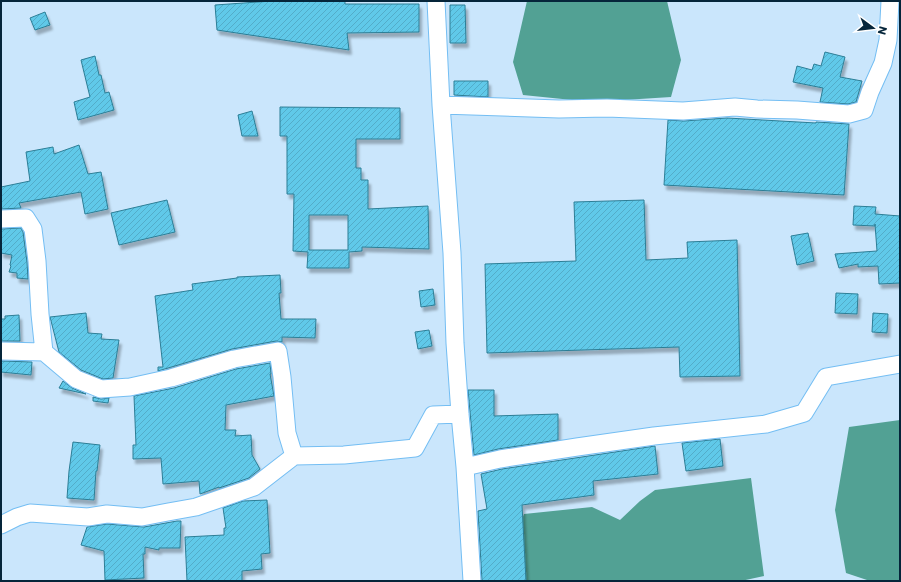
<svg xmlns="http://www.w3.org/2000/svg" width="901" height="582" font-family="Poppins,sans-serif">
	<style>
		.water { fill: #52a194 }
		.building { fill: url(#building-hatch); stroke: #2c7e96; fill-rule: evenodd; filter: url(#shadow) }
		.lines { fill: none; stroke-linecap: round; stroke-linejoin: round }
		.minor-casing { stroke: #74bef3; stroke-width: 19 }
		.minor { stroke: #fff; stroke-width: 17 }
	</style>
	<defs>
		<pattern id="building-hatch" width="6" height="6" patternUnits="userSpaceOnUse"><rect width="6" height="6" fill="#60c9e9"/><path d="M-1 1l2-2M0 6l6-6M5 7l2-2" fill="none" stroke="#52acc9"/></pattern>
		<filter id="shadow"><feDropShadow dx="2.5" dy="4.5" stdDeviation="1" flood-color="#0004"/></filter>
	</defs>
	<rect width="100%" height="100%" fill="#cae6fc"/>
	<!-- water -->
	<path class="water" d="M527,1h140l14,59 -10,37 -79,5 -69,-7 -10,-33z
		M900,420v161h-30l-24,-8 -11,-63 14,-83z
		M751,478l13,98 -23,5h-226l-1,-41 10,-26 68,-7 28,13 20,-19 15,-11z"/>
	<!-- building -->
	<path class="building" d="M272,1h73v3h74v28l-72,1 2,17 -132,-20 -2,-25z
		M450,5h15l1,38h-16z
		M45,12l5,13 -15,5 -5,-12z
		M825,52l20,5 -5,20 22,4 -6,21 -8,2 -28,-2 3,-14 -30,-6 4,-16 15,4 2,-6 7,2z
		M95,56l4,19h2l4,18 4,-1 5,18 -36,10 -4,-18 16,-5 -9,-37z
		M454,81h34v16l-34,-2z
		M280,107l120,1v31h-44v29h5v12h7v29l60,-3 1,43 -67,-2v4l-13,1v16h-42l1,-16 -15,-1 1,-57h-7v-58h-7zM309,215h39v35h-39z
		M252,111l6,25h-16l-4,-21z
		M727,118l89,5v-1l33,2 -5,71 -180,-10 4,-65 16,1z
		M79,145l9,29 13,-2 7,37 -23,5 -4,-22 -62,11 2,5 -20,1v-22l29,-6 -4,-29 27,-5 1,7z
		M167,200l8,32 -56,13 -8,-32z
		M644,200l2,60 42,-2 -1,-16 50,-2 3,136 -60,1 -1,-30 -192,6 -2,-89 91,-3 -2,-59z
		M854,206l22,1 -1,7 25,2v67l-21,1 -1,-18 -20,1v-3l-19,4 -4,-14 42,-3 -2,-27v2l-22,-1z
		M21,228l2,4 4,30 1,17 -11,-1v-5l-8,-1 2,-6 -1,-1 2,-10 -11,-2v-24z
		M808,233l6,28 -17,4 -6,-29z
		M280,275l1,18h-2l2,26h35l-1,19 -33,-1v5l-6,-1 -44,8 -64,19 -10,3v-4h5l-8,-71 38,-6 -1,-6 45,-6v-1z
		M433,289l2,16 -14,2 -2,-16z
		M836,293l22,1 -1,20 -22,-1z
		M86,313l2,20 14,1 -1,5 18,1 -6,38 -10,1 -22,-9 -22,-18 -9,-35z
		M873,313l15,1 -1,19 -15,-1z
		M19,315l1,26h-19v-22h4v-3z
		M429,330l3,16 -14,3 -3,-17z
		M1,361l31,1 -1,13 -30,-3z
		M270,363l1,11h-1l4,22 -48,9 -1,25h11l-1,6 16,-1 1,20 8,14 -11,9 -30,10v-1l-19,7 -1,-13 -36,3 -2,-26 -28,1v-14h3l-2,-49 40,-8 62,-19z
		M63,381l9,7 14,6 -27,-6z
		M468,390h26v26l64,-2v26l-60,9 -24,6z
		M93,397l8,2 8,-1 -1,5 -15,-2z
		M720,439l3,27 -37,5 -4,-28z
		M73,442l27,3 -3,26h-1l-2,29 -27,-2 2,-27z
		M655,446l3,28 -65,7 1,14 -72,10 4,76h-44l-4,-70 9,-2 -6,-35 21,-5z
		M267,500l3,53 -9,1 1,15 -20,2v10h-55l-2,-44 39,-2v-7h2l-3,-20 20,-7z
		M177,521h4l-1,27h-21v2l-14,-3v7h-2l1,24 -39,2 -1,-29 -23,-6 6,-18 20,-3 37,3z"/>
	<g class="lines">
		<defs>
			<path id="minor" d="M436,1l5,104 11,148 3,90 5,71 5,53 7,114
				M441,105l118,4 48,-1 76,3 52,-4 22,2 40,1 52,4 15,-4 6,-18 13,-29 5,-23 2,-39
				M1,219l25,-1 7,11 4,32 3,53 4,38
				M1,351l43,1 32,27 25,10 29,-2 41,-9 63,-19 44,-8 4,26 5,56 7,23
				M465,467l35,-8 77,-12 77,-11 112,-12 38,-11 22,-36 74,-13
				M1,525l16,-8 13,-4 58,4 19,-3 35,3 26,-5 28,-5 58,-20 40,-31 50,-1 71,-7 18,-33 27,-1"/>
		</defs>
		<!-- minor casing -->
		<use href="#minor" class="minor-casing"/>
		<!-- minor -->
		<use href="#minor" class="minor"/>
	</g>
	<!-- border -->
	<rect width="901" height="582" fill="none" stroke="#05253a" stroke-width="4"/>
	<!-- north arrow -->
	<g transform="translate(873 28) rotate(105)" stroke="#ffffff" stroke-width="3" paint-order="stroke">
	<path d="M0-3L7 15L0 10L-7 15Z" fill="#05253a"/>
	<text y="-6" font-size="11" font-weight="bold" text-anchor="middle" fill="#05253a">N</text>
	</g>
</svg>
